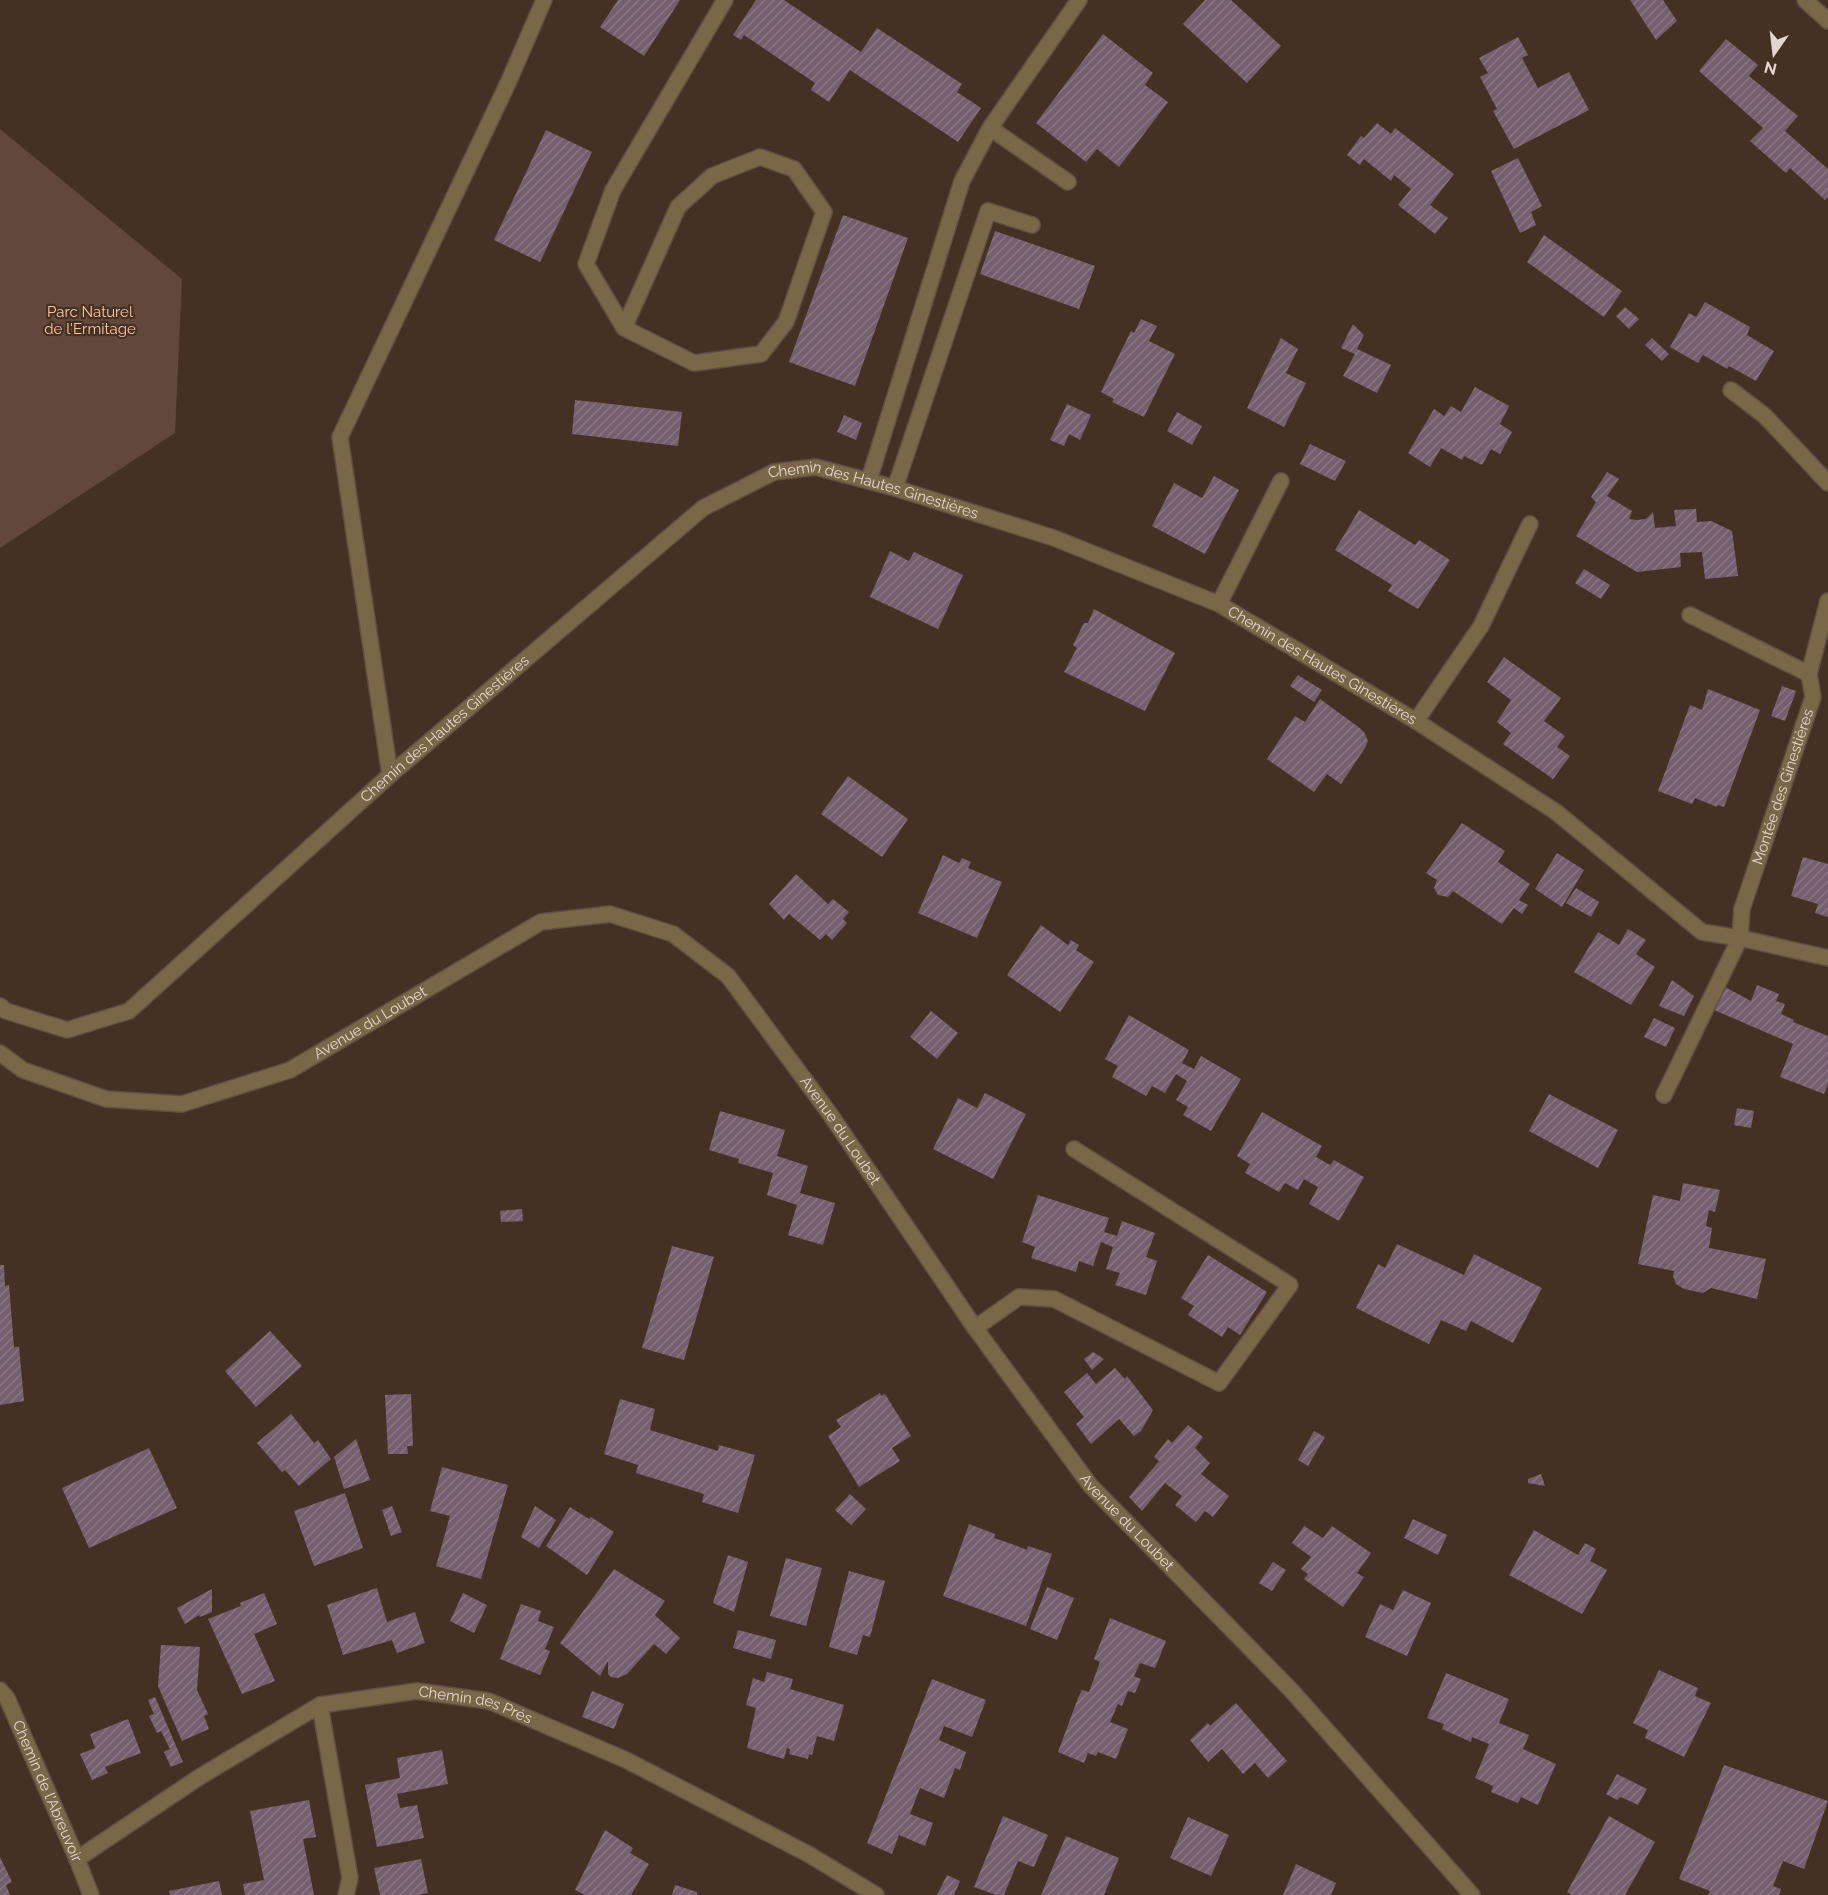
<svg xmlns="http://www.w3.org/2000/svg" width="1828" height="1895" font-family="Raleway,sans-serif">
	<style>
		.park { fill: #61483a }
		.building { fill: url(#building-hatch) }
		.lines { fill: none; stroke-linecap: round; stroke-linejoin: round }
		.service-casing { stroke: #624f43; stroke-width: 18 }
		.minor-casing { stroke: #624f43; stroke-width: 18 }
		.tertiary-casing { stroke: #624f43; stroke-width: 18 }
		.service { stroke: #796748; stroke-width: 15 }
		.minor { stroke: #796748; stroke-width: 15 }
		.tertiary { stroke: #796748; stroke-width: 15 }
		.labels { text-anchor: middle; stroke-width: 4.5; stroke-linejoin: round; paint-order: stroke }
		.park-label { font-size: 15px; fill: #ffc4a0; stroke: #453124 }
		.street-label { font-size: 15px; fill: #e4d6ce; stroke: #453124 }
	</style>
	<defs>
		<pattern id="building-hatch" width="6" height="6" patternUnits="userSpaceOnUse" patternTransform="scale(1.5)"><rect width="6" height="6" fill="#755f6f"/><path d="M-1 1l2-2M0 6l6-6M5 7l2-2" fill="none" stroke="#887582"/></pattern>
	</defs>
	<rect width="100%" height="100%" fill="#453124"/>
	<!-- park -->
	<path class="park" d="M0,129l182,150 -7,154 -175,115z"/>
	<!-- building -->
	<path class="building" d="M618,0h62l-36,56 -44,-29z
		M756,0h28l77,52 16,-24 85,56 -5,8 24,16 -23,34 -108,-72 -21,32 -18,-12 4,-7 -71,-48 -3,5 -8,-5z
		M1205,0h26l50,46 -34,37 -64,-59z
		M1630,0h33l14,21 -21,19z
		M1103,34l50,39 -8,12 23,17 -49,65 -22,-18 -11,13 -50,-39z
		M1518,37l10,18 -6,3 16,30 31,-16 20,38 -75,39 -21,-38 4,-2 -17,-32 8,-4 -9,-15z
		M1726,39l32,26 -9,11 49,40 -13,15 43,38v28l-3,3 -35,-32 -4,5 -36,-32 13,-13 -64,-57z
		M1377,123l14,11 4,-6 59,46 -24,31 18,13 -13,16 -37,-29 13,-16 -17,-14 -3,6 -27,-22 -4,6 -13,-10 14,-19 3,2z
		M546,130l46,22 -52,110 -46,-22z
		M1518,158l24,48 -11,6 5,13 -16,8 -29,-62z
		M843,215l65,23 -53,148 -66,-24z
		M995,231l100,35 -16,43 -99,-35z
		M1544,235l78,56 -18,26 -77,-55z
		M1705,302l45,25 -3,8 27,16 -18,30 -27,-15 -2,3 -24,-14 -5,8 -28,-16 19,-34 7,4z
		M1625,307l14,12 -10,10 -13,-13z
		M1141,319l16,7 -8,15 26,13 -31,63 -32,-15 2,-3 -13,-7 30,-61 3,2z
		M1353,324l11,11 -7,14 34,16 -14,28 -34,-17 12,-22 -14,-6z
		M1281,338l17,11 -12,24 20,10 -22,44 -37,-19z
		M1652,338l17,16 -7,7 -17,-16z
		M1475,387l34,19 -9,18 12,8 -12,22 -9,-5 -9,16 -18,-9 -2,4 -21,-12 -11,19 -22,-14 26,-44 10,7 7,-10 10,6z
		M575,400l107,12 -4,34 -106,-12z
		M1067,404l24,11 -11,25 -11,-6 -5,12 -14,-6z
		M1177,412l25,14 -10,19 -25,-14z
		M844,415l18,8 -6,17 -19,-8z
		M1310,444l36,17 -11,20 -35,-17z
		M1607,472l12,7 -12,17 25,15 -3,8 8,1 9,-1 7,-7 2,16 21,-2 -2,-16 22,-1 1,13 14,-1 21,10 6,45 -33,3 -3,-27 -22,1 1,14 -44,5 -61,-36 20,-34 -5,-5z
		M1214,476l25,14 -34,64 -53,-28 22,-43 28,15z
		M1359,510l56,35 4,-5 31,20 -32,49 -30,-18 4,-6 -57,-35z
		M890,551l19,10 5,-9 49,23 -25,54 -68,-32z
		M1584,569l26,16 -9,14 -26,-16z
		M1094,609l81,44 -30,58 -81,-39 13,-24 -4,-3 11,-22h4z
		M1504,657l57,41 -17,23 21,15 -8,11 13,9 -17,23 -50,-35 8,-11 -14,-11 14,-22 -24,-18z
		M1298,675l24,15 -8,12 -24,-16z
		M1782,686l14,5 -11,30 -14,-5z
		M1708,689l52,21 -36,97 -6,-2 -1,2 -22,-9 -3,6 -34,-13 32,-86 12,5z
		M1320,699l37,27 7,6 4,9 -3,7 -24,36 -14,-10 -13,18 -47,-33 28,-43 10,6z
		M848,776l60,43 -26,38 -61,-43z
		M1462,823l43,28 -7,11 32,22 -11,16 9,5 -6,9 -8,-6 -12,16 -49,-33 -5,6 -10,-2 -4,-7 3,-8 -11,-7z
		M1557,853l27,17 -22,37 -27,-18z
		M943,855l16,8 3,-5 9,4 -3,6 34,14 -25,56 -59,-25z
		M1803,857l25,7v53l-13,-4 3,-9 -27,-8z
		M796,874l32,30 5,-5 16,13 -6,7 4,4 -15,17 -6,-6 -6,6 -31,-26 -5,6 -15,-16z
		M1576,888l23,14 -8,15 -25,-14z
		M1041,925l27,20 3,-5 8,5 -3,5 18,12 -34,50 -53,-37z
		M1628,929l18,11 -10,14 19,13 -24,38 -57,-33 24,-40 21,13z
		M1672,980l22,16 -10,20 -25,-10z
		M1757,985l22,9 -3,7 9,3 -4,10 13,6 -1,2 35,14v48l-4,10 -44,-17 13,-33 -79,-34 11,-23 26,14z
		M931,1011l27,22 -21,26 -27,-22z
		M1129,1015l60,35 -7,13 12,6 7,-13 40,23 -30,52 -28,-16 5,-8 -12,-7 11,-19 -11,-7 -11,19 -13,-7 -6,10 -34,-19 6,-11 -13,-7z
		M1654,1018l21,10 -9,19 -22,-10z
		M985,1093l41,21 -33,65 -60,-30 25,-51 19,10z
		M1549,1094l69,36 -20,38 -69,-37z
		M1737,1108l17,3 -3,17 -17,-3z
		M720,1111l65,19 -8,26 31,10 -8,27 35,10 -12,42 -35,-10 9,-30 -30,-10 6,-22 -35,-10 1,-4 -30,-9z
		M1262,1112l60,34 -6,11 14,8 4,-5 30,17 -25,44 -30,-17 9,-17 -14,-8 -6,11 -13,-7 -6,9 -34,-19 5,-9 -13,-8z
		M1683,1183l37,7 -5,22 -6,-2 -3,16 6,2 -3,20 57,11 -9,40 -46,-11 -8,5 -19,-4 -8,-5 -3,-8 1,-5 -36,-7 15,-69 27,6z
		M1038,1195l71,23 -5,14 13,4 5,-15 33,12 -9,24 11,4 -11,34 -31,-10 5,-12 -14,-4 7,-22 -12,-5 -8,24 -14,-5 -3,11 -45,-14 4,-11 -13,-5z
		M522,1209l1,12 -22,1 -1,-11z
		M1397,1244l67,31 10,-21 68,34 -29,55 -42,-22 -5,10 -25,-11 -12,24 -73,-36 22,-44 7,4z
		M672,1246l42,11 -30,103 -42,-12z
		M1208,1255l59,37 -27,43 -12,-8 -6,10 -34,-22 6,-9 -13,-8z
		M0,1265h4l1,21 4,-1 5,62h5l5,54 -24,4z
		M270,1331l32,35 -46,41 -31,-36z
		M1093,1352l11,7 -12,11 -8,-11z
		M1115,1368l10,11 2,-3 26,34 -12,21 -7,5 -15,-17 -28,25 -15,-20 8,-7 -20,-25 23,-19 9,11z
		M880,1393l1,3 4,-2 26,42 -19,12 8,13 -41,26 -31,-51 13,-9 -5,-7z
		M411,1394l2,52h-6l1,8h-20l-3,-59z
		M620,1399l35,10 -5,21 68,21 1,-6 36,10 -17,58 -36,-11 2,-8 -68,-21 2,-8 -34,-11z
		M291,1414l23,29 4,-3 13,19 -32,27 -14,-16 -3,2 -25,-29z
		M1188,1425l15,12 -8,11 15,15 -9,11 28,22 -16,21 -8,-6 -9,11 -21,-17 7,-9 -17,-13 -23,28 -13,-14 30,-36 -5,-4 14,-18 4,4z
		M1314,1431l11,6 -17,29 -10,-6z
		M356,1439l14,41 -26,9 -10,-32z
		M149,1448l28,60 -88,40 -27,-60z
		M442,1467l66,18 -27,94 -45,-13 14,-50 -20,-5z
		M1541,1474l4,12 -17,-3v-4z
		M345,1493l18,55 -49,18 -20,-55z
		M850,1494l16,15 -15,16 -16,-15z
		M392,1506l10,26 -11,4 -9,-26z
		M535,1506l21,14 -17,28 -18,-11z
		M570,1507l19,12 2,-2 23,15 -27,43 -41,-29z
		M1413,1519l34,16 -9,20 -34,-17z
		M969,1524l26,10 -1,4 15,5 18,7 1,-4 24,8 -26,72 -83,-30z
		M1304,1526l19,12 9,-12 39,27 -14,20 7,4 -21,30 -39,-28 4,-5 -7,-5 10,-12 -19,-14z
		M1534,1530l44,25 7,-12 11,6 -6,12 17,9 -25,44 -73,-39z
		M728,1555l20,7 -14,50 -21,-9z
		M786,1558l36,10 -16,58 -36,-10z
		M1273,1562l13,8 -14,21 -13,-8z
		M614,1569l51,32 -10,14 25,23 -14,16 -12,-10 -27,30 -9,4 -7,-1 -3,-3v-13l-8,15 -40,-33z
		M849,1571l36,10 -15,56 -7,-2 -6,20 -28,-8z
		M1047,1587l27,11 -17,42 -27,-11z
		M377,1588l10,34 28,-10 10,31 -28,10 -5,-13 -49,15 -16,-50z
		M212,1589v23l-12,5 -1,-2 -14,9 -8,-16z
		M1403,1590l28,13 -24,53 -42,-19 15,-33 13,6z
		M264,1593l13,31 -23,10 21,47 -33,13 -34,-75 33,-13 -1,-3z
		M463,1593l24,12 -13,28 -24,-12z
		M521,1604l20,7 -3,10 16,6 -9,22 5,2 -10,24 -40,-16z
		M1110,1618l56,23 -11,27 -15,-5 -6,13 7,3 -6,14 -7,-2 -6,15 -4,-2 -8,18 18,7 -12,30 -18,-7 -2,4 -8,-3 -4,10 -26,-11 20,-54 4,-8 7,2 11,-30 -6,-3z
		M738,1630l38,10 -5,19 -38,-11z
		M161,1645l39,2 -3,43 11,24 -4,2 5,13 -27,12 -24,-55z
		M1659,1670l39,18 -3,8 16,7 -27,54 -39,-19 3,-8 -15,-7z
		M767,1672l26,7 -3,10 54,16 -10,36 -17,-5 -5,19 -3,-1 -1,5 -19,-5 1,-5 -3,-1 -3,11 -37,-11 9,-40 -10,-3 7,-27 11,4z
		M1446,1673l63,26 -10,24 30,12 -6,14 33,15 -18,41 -17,-8 -3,6 -27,-11 2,-6 -18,-8 14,-34 -17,-7 -1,5 -29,-13 2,-5 -17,-6z
		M932,1679l54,21 -14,37 -28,-11 -5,14 27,12 -6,18 -5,-2 -11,30 -24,-10 -10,26 23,9 -8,23 -26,-11 -7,19 -25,-11z
		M592,1691l32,13 -10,25 -32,-12z
		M155,1697l28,65 -12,5 -7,-15 6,-3 -9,-18 -4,2 -8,-17 5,-2 -6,-14z
		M1236,1703l51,58 -19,17 -13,-15 -12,11 -21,-25 -14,13 -18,-22 18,-17 2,3z
		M128,1719l13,34 -36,14 3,6 -16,7 -12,-26 15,-6 -5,-14z
		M442,1750l6,34 -51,10 3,14 17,-3 7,33 -47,9 -12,-62 35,-7 -3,-20z
		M1724,1765l104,36 -24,68 -21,-8 -10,25 8,3 -2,6h-71l2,-4 -31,-12z
		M1617,1774l30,15 -9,16 -17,-8 -4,3 -11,-6z
		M309,1800l7,37 -13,2 11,56h-69l-2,-11 21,-4 -14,-69z
		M1003,1816l45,19 -14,32 -16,-6 -14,34h-8l-22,-8z
		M1609,1816l46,26 -30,53h-53l-5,-3z
		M1188,1817l41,18 -18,41 -41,-18z
		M605,1830l28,18 -3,5 19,11 -18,31h-46l-10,-5z
		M1066,1836l53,22 -15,37h-63z
		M0,1857l12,25 -6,3 4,10h-10z
		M421,1859l7,34 -11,2h-37l-6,-27z
		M1296,1864l40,19 -5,12h-48z
		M947,1875l13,6 -6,14h-17z
		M219,1881l3,14h-52l-1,-4z
		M675,1885l22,7v3h-25z"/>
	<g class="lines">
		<defs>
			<path id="service" d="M1805,0l23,21
				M990,128l89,-128
				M624,328l54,-121 34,-31 48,-19 34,12 30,43 -38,110 -25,32 -67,9 -70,-35 -38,-64 27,-74 112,-190
				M1731,390l34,26 63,67
				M869,480l93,-299 28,-53 78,54
				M895,488l93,-277 44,14
				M1690,615l119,59
				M1416,721l65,-95 49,-102
				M390,775l-50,-338 168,-354 36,-83
				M1664,1095l76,-157
				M975,1328l44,-31 35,2 165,84 71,-98 -216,-136
				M320,1705l30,173 -4,17"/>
			<g id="minor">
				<path d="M1219,604l62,-123"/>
				<path id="s1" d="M1740,938l2,-29 71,-212 -4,-23 19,-73"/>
				<path id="s2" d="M0,1006l6,5 61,19 62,-19 261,-236 313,-267 71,-36 42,-5 79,21 159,50 165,66 197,117 140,91 146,120 38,6 88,20"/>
				<path id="s3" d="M0,1690l7,8 70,161 14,36"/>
				<path id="s4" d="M77,1859l124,-83 119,-71 97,-14 72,10 137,59 182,94 68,41"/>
			</g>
			<g id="tertiary">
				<path id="s5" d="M0,1053l23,17 83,29 76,5 108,-34 251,-148 69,-8 63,20 55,42 102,138 145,214 115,157 201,205 181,205"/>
			</g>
		</defs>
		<!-- service casing -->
		<use href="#service" class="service-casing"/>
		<!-- minor casing -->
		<use href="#minor" class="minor-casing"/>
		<!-- tertiary casing -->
		<use href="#tertiary" class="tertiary-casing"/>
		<!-- service -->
		<use href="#service" class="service"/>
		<!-- minor -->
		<use href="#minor" class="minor"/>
		<!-- tertiary -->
		<use href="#tertiary" class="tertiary"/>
	</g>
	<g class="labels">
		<!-- park labels -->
		<g class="park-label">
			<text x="90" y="317">Parc Naturel<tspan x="90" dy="17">de l'Ermitage</tspan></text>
		</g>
		<!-- street labels -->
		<g class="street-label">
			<text dy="5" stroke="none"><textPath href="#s2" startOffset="1082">Chemin des Hautes Ginestières</textPath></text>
			<text dy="5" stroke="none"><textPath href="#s2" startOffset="1568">Chemin des Hautes Ginestières</textPath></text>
			<text dy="5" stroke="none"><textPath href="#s2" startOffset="560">Chemin des Hautes Ginestières</textPath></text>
			<text dy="5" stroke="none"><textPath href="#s1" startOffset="158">Montée des Ginestières</textPath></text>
			<text dy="5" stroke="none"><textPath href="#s5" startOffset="399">Avenue du Loubet</textPath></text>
			<text dy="5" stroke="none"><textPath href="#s5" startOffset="993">Avenue du Loubet</textPath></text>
			<text dy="5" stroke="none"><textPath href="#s5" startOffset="1479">Avenue du Loubet</textPath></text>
			<text dy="5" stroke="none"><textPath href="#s4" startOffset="446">Chemin des Prés</textPath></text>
			<text dy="5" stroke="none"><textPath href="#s3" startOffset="112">Chemin de l'Abreuvoir</textPath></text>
		</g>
	</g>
	<!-- north arrow -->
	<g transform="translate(1774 54) rotate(194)" stroke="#453124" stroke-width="4.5" paint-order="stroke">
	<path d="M0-4.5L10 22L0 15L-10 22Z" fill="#e4d6ce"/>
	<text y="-9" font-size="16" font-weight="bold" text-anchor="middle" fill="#e4d6ce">N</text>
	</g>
</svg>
